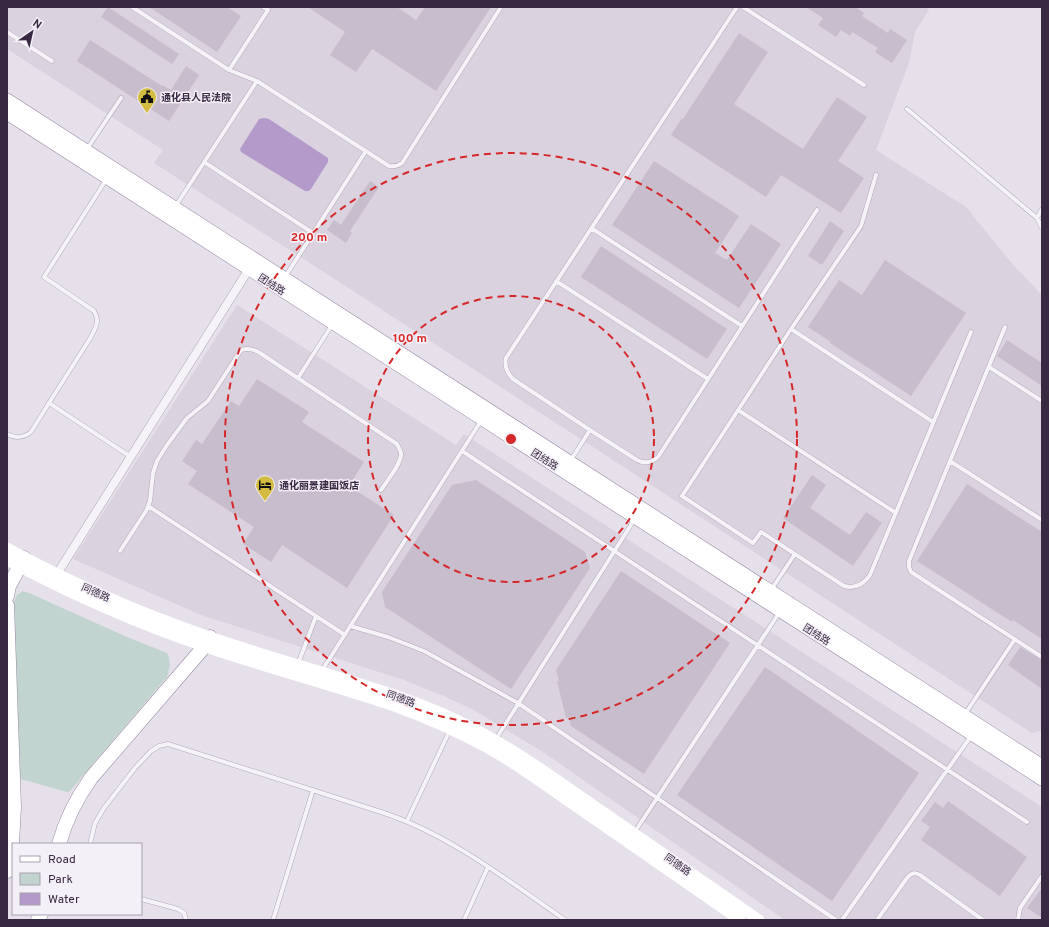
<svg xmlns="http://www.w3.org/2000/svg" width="1049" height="927" font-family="Overpass,'Noto Sans SC',sans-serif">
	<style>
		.built { fill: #dad2df }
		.green { fill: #c1d4cf }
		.water { fill: #b39acb }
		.building { fill: #c7bdcd }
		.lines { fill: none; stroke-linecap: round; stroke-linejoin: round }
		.service-casing { stroke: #b2a9b8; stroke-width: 5 }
		.minor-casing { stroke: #b2a9b8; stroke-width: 9 }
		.trunk-casing { stroke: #9687a1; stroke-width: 14 }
		.motorway-casing { stroke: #9687a1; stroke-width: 15 }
		.service { stroke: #f6f3f8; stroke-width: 4 }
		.minor { stroke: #f6f3f8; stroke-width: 8 }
		.secondary { stroke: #fff; stroke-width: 11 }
		.trunk { stroke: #fff; stroke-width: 13 }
		.motorway { stroke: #fff; stroke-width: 14 }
		.ring { fill: none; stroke: #d62828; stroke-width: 2; stroke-dasharray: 7 5 }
		.labels { text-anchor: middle; stroke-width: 3; stroke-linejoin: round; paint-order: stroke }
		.poi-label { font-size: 10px; font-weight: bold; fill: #382842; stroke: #f4f0f7; text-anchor: start }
		.street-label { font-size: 10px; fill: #382842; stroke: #f4f0f7 }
		.centre { fill: #d62828; stroke: #f4f0f7; stroke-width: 2 }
		.ring-label { font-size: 12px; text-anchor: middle; font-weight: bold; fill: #d62828; stroke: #f4f0f7; stroke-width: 3; stroke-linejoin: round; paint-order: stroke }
	</style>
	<rect width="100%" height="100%" fill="#e6e0ea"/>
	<!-- built -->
	<path class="built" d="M7,7h920l2,3 -14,22 -6,31 -33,87 90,57 48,59 28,29v435l-10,3 -691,-450 -187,-120 9,-13 -156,-101z
		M237,305l219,140 8,-11 578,373v113h-257l-242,-168 -71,-43 -26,-12 -42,-17 -203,-65 -128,-56z"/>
	<!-- green -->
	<path class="green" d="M23,591l6,2 98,44 40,16c4,8 3,15 0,24l-97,114 -3,1 -43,-12h-2l-2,-4 -3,-86 -5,-84 5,-11z"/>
	<!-- water -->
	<path class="water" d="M264,118l5,1 59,39v4l-17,27 -2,2h-4l-64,-39 -1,-3 19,-30z"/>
	<!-- building -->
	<path class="building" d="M108,7l71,47 -7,10 -71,-47z
		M149,7h78l14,9 -24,36z
		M308,7h89l19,13 9,-13h66l-55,84 -64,-42 -16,23 -26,-17 15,-23z
		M806,7h49l9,6 -2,3 26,17 2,-4 17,11 -15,23 -17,-11 3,-4 -26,-16 -2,4 -9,-6 -5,7 -18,-12 5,-7z
		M739,33l29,19 -34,52 69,45 34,-52 30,20 -29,44 26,17 -23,35 -60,-38 -15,22 -95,-62 11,-17 1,1z
		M90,40l72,46v-1l9,5 15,-24 13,9 -30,46 -92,-60z
		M654,161l85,55 -24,37 12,7 24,-36 30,20 -42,64 -127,-83z
		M370,181l9,6 -29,44 2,2 -6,10 -19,-13 7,-10 7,5z
		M830,221l14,10 -22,34 -14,-9z
		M601,246l126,83 -20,30 -126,-82z
		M885,260l81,53 -55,83 -81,-53 1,-1 -23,-15 31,-47 23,15z
		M1007,340l35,23v23l-45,-30z
		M257,379l52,33 -7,10 62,40 -15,24 45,29 -47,73 -65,-43 -11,17 -28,-18 11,-17 -66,-43 9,-13 -15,-10 14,-21 6,4 29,-43 8,5z
		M812,475l14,10 -16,23 40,27 16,-23 16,11 -29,43 -70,-48z
		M476,480l109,72 5,16 -79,121 -126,-82 -3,-15 70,-107z
		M967,484l75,48v107l-29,-19 -1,2 -95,-61z
		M621,571l109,72 -86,131 -73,-48 -2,-9 -3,1 -9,-37h2l-3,-11z
		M1020,647l22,13v29l-34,-24z
		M765,667l154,106 -87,128 -155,-106z
		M948,801l79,56 -27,39 -79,-56 9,-13 -9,-6 14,-19 8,6z
		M1042,888v30l-15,-10z"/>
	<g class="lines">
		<defs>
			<path id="service" d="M132,7l97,63 28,11 132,85c5,1 9,0 13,-3l99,-156
				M737,7l-231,351c-2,9 1,15 7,21l77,51 47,30c7,4 14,3 21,-3l159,-247
				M743,7l121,78
				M7,32l45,29
				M229,70l39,-60 -5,-3
				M907,109l130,109 5,10
				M87,149l34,-51
				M204,162l109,71
				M876,175l-15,51 -70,103 -109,167 71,47 8,-11 83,54c11,3 19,-1 26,-11l101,-243
				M106,180l-62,97 50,34c6,9 2,16 -3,26l-42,66 82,54
				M175,207l82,-126
				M1037,218l5,-9
				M591,228l151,98
				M285,277l81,-126
				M556,281l152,98
				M1005,327l-96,234v6l2,5 131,85
				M791,329l142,93
				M989,367l53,34
				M298,378l34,-53
				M738,410l158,103
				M7,434c9,5 16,4 24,-2l18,-29
				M462,451l565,371
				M571,460l19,-30
				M950,461l92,59
				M148,506l197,129
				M120,551l26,-40 4,-10 3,-28 4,-12 10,-16 20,-27 21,-17 33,-51c7,-2 13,-1 19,3l137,91c1,3 3,5 4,9 1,10 -14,28 -20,37
				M771,590l24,-36
				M350,626l38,11 36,14 94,52 318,217
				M298,664l18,-48
				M321,672l160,-251
				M965,714l50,-75
				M496,739l138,-219
				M407,821l43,-91
				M634,833l145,-220
				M90,844l5,-21 9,-15 31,-40 16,-17 8,-5 9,-2 213,68c68,22 126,68 184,108
				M141,899l37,10 6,4 2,7
				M273,920l40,-130
				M464,920l24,-53
				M842,920l129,-184
				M877,920l30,-42c4,-5 7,-6 13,-3l63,45
				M1018,920l2,-12 22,-32"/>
			<path id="minor" d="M57,574l192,-305"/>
			<path id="trunk" d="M7,100l1035,666
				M7,113l1035,666"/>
			<path id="motorway" d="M7,596l2,-10 15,-28
				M7,605l7,202 -2,36 -5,28
				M59,844c7,-25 17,-45 32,-66l113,-131 6,-10
				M38,920l3,-6"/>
		</defs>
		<!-- service casing -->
		<use href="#service" class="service-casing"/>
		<!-- minor casing -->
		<use href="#minor" class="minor-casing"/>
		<!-- trunk casing -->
		<use href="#trunk" class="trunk-casing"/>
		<!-- motorway casing -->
		<use href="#motorway" class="motorway-casing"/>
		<!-- service -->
		<use href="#service" class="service"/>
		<!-- minor -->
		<use href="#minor" class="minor"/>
		<!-- secondary -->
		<path class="secondary" d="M7,548c64,35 131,64 200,88 63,22 129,39 193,61 31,11 62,24 91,41 18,10 35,21 53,33l215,149
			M7,560c63,34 129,63 196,86 64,22 130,39 194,61 30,11 60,24 89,40 18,10 35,21 52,33l202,140"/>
		<!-- trunk -->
		<use href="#trunk" class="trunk"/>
		<!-- motorway -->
		<use href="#motorway" class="motorway"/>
	</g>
	<!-- distance rings -->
	<g class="ring">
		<circle cx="511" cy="439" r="143"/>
		<circle cx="511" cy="439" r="286"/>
	</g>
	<!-- icons -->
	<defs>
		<symbol id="civic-pin" viewBox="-11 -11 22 30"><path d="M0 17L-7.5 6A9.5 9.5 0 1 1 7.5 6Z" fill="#d3bc41" stroke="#f4f0f7"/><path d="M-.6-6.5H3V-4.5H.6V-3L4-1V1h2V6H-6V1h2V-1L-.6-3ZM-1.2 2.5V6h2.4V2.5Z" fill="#111"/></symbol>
		<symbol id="hotel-pin" viewBox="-11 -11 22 30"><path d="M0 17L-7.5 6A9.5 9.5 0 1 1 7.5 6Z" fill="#d3bc41" stroke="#f4f0f7"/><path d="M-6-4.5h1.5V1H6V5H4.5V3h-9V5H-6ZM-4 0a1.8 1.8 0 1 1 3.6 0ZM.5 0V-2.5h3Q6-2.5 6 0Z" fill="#111"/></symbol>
	</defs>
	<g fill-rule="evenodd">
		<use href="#civic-pin" x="136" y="86" width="22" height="30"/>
		<use href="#hotel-pin" x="254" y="474" width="22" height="30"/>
	</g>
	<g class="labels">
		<!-- poi labels -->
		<g class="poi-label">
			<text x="161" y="101">通化县人民法院</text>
			<text x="279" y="489">通化丽景建国饭店</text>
		</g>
		<!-- street labels -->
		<g class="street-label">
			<text transform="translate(272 284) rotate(33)" y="4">团结路</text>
			<text transform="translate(545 459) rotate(33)" y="4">团结路</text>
			<text transform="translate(96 592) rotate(24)" y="4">同德路</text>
			<text transform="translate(817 634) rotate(33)" y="4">团结路</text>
			<text transform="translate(401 698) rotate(20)" y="4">同德路</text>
			<text transform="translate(678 864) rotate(35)" y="4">同德路</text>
		</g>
	</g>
	<circle cx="511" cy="439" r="6" class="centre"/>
	<g class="ring-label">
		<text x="309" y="241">200 m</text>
		<text x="410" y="342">100 m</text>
	</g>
	<!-- border -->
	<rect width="1049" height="927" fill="none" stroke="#382842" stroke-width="16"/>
	<!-- legend -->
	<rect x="12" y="843" width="130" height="72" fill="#f4f0f7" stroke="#a9a0af"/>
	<rect x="20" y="856" width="20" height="6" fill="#ffffff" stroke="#a9a0af"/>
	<text x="48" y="863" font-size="12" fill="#382842">Road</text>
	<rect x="20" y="873" width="20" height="12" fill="#c1d4cf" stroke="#a9a0af"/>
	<text x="48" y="883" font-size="12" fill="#382842">Park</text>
	<rect x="20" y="893" width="20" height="12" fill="#b39acb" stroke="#a9a0af"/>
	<text x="48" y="903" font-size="12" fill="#382842">Water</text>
	<!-- north arrow -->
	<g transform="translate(32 32) rotate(34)" stroke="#f4f0f7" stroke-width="3" paint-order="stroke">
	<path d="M0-3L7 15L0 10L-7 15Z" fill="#382842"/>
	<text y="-6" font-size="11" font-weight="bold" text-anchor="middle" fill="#382842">N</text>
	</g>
</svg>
